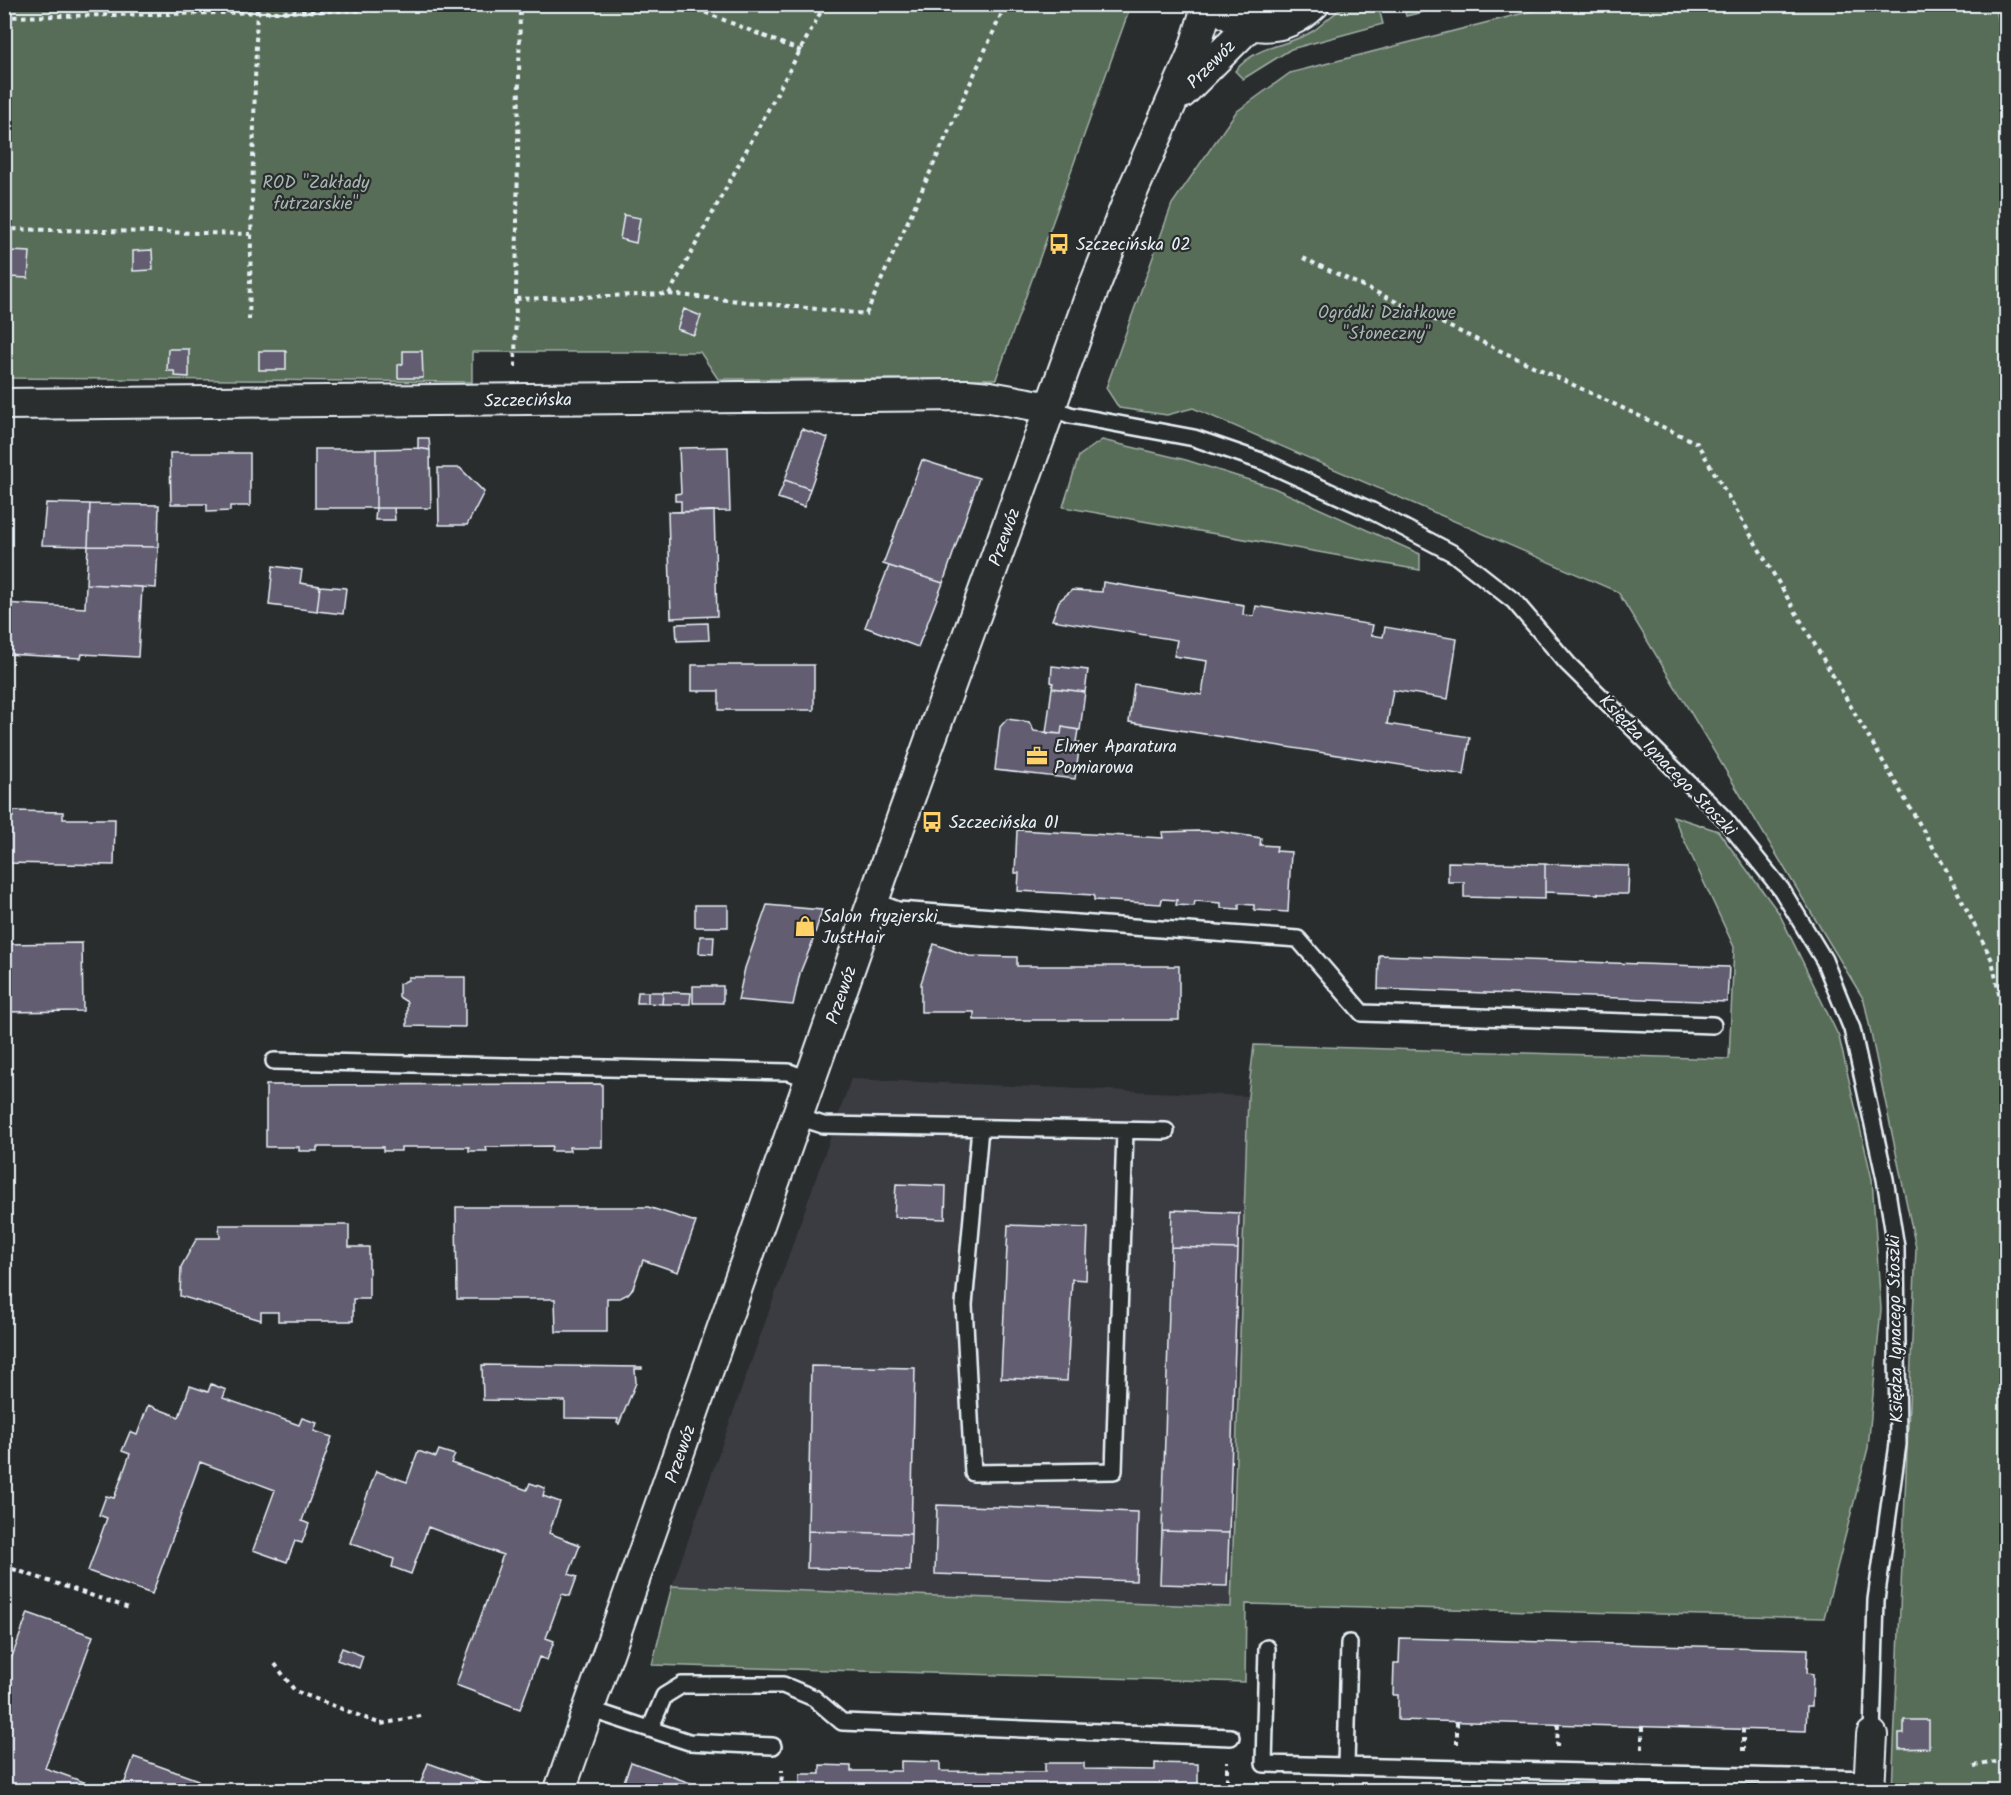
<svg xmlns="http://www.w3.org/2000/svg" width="2011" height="1795" font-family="Kalam,sans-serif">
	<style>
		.built { fill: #3b3b42 }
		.green { fill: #586d58; stroke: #a0afa8; stroke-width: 1.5 }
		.building { fill: #625d6f; stroke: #e8f1f8; stroke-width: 1.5 }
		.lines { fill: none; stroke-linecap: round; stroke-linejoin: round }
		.lane-casing { stroke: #e8f1f8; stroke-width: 20 }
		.street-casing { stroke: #e8f1f8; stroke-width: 34 }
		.path { stroke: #e8f1f8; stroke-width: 4; stroke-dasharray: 4.5 4.5; stroke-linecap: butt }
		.lane { stroke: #2a2d2e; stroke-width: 15 }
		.street { stroke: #2a2d2e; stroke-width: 30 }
		.labels { text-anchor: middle; stroke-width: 4.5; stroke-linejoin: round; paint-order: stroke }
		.street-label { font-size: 18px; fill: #e8f1f8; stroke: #2a2d2e }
		.park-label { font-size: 18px; fill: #a7b6b0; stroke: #2a2d2e }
		.poi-label { font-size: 18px; fill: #e8f1f8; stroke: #2a2d2e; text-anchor: start }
	</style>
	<rect width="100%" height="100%" fill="#2a2d2e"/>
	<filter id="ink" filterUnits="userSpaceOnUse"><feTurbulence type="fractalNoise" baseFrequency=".0167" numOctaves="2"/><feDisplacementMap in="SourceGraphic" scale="12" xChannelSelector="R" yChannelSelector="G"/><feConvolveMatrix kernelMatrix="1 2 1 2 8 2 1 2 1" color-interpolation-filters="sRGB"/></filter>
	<g filter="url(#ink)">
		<!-- built -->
		<path class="built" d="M851,1079l397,17 -17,511 -559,-21z"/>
		<!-- green -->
		<path class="green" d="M1403,4h49v1l-46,11z
			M5,5h1126l-135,374h-278l-18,-27h-228v30l-467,-4z
			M1351,5h27l5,19 -92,25 -48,30 -8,-8c23,-28 51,-23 78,-40 13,-9 23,-22 38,-26z
			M1555,5h440l11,50v1735h-114l24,-542 -52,-248 -246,-408 -425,-184 -26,7 -48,-7 -13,-20 66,-184 64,-92 54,-39z
			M1102,440l84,20 88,28 146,66v16l-357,-63 16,-51z
			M1673,816l45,15 61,82 60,124 33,142 9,130 -13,139 -44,170 -578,-14 -1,78 -593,-17 20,-79 559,21 17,-511 6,-51 475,14 5,-112z"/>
		<!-- building -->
		<path class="building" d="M624,215l16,3 -4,25 -16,-4z
			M152,250l1,20 -20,1v-20z
			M10,251l20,1 -2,26 -19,-1z
			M684,309l17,7 -7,19 -17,-6z
			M4,340h7v18h-7z
			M168,349h21v28l-14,-1 -1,-5h-7z
			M259,351h27v19h-27z
			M403,351h19l1,27h-25v-13l5,-1z
			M802,429l26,9 -18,51 -25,-9z
			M418,438h11l1,12 -12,-2z
			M728,447l2,64 -49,1v-11h-6v-7l6,-1 -2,-45z
			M418,448l12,2 1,58h-55v-59z
			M315,449h61v59h-61z
			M170,453h80v53h-20v5l-23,1v-8h-36z
			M922,460l57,18 -36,105 -60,-19z
			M438,468h22l24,24 -17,33h-28z
			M785,480l25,9 -6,18 -26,-9z
			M46,503l44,1 -2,42 -46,-1z
			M90,504l69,1 -1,42 -70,-1z
			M376,508h18l1,12h-20z
			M714,511l3,105 -46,2 -3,-106z
			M88,546l70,1 -2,41 -70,-4z
			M273,566l29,4 -2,13 20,3 -3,25 -48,-6z
			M889,566l54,17 -25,64 -53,-20z
			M1103,582l141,23 -1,10 11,1 2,-10 117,19 -2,10 12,2 2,-10 72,12 -9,60 -55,-9 -6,34 83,13 -6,38 -335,-53 5,-38 68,11 5,-34 -33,-5 3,-16 -125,-20 7,-19 13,-11 30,2z
			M86,584l56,3 -4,70 -56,-3 -1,4 -77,-4v-51l81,5z
			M320,586l26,2 -3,26 -26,-3z
			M708,623l1,17 -32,1 -1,-17z
			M692,665h122v45h-95v-19h-27z
			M1052,666l36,4 -3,22 -33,-4 1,-5 -2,-1z
			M1052,688l33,4 -5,38 -18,-3 -1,7 -15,-1z
			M1007,719l22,3 5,9 27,3 1,-7 16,3 -2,12 4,1 -5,36 -80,-9 5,-43z
			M13,811l50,1v7h52l-1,46 -110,-2v-46h9z
			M1017,830l146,8 -1,-6 37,-1 23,1 39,6 -1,7 17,1 -1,5 15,1 -3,60 -34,-2v-5l-15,-1v5l-18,-1v-5l-26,-2 -1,5 -18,-1 1,-5 -15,-1 -1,5 -67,-4v-5l-76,-4 1,-18h-4z
			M1448,862l97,2v35l-81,-2v-15h-16z
			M1545,864l84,2 -1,28h-30v-2l-1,2 -52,-2z
			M695,905h33v22h-33z
			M767,905l55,5 -10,33 -12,30 -7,32 -55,-5 7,-32z
			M700,936h14l-1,18 -14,-1z
			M82,943l1,68 -79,1v-68z
			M934,944l35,12 48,1v9h162v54h-205v-8h-53v-29z
			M1379,955l350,12 -2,35 -349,-13z
			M408,977h57v50l-58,-1v-24l-8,-5v-13l9,-4z
			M693,986h30v17h-30z
			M638,992h10v11h-11z
			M648,992h15l-1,12 -14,-1z
			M663,992l28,1 -1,11h-28z
			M602,1084v63h-33l1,4h-19l1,-5 -66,1 1,4h-18v-4h-68v4h-18v-4h-66v4h-18v-4h-33v-62z
			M896,1184l50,2 -1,33 -51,-2z
			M456,1207h192l48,15 -18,50 -35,-12 -10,28 -5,6 -8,4h-13v34h-51l-1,-33h-98z
			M1172,1210l67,3 -1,36 -67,-2z
			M219,1225h130v22h20v52h-16v22h-75v-9h-17v8l-81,-24 1,-29 16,-29h23z
			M1008,1225l80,3 -2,52 -14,-1 -5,102 -66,-3z
			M1171,1247l67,2 -9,284 -67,-2z
			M482,1365l160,2v2h-7l1,14 -17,41 -2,-1 1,-4 -53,-1v-17l-82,-1z
			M811,1366l104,2 -4,166 -103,-3z
			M211,1384l15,6 -3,8 76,27 3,-7 15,5 -3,8 18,6 -30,84 7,3 -7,19 -7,-2 -8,21 -34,-12 22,-60 -75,-28 -48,132 -64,-23 19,-53 -8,-3 7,-19 8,2 16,-44 -8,-3 8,-19 7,3 11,-30 31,12 11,-31 18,6z
			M439,1450l16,5 -4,8 76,27 3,-7 15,5 -2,8 17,6 -11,31 31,12 -11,29 8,3 -7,19 -8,-2 -16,44 8,3 -7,19 -8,-3 -19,52 -64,-24 47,-130 -75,-28 -17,47 -19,-7 2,-8 -44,-16 26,-72 31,11 11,-31 18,6z
			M937,1505l201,7 -2,69 -201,-7z
			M808,1531l103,3 -1,37 -103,-3z
			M1162,1531l67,2 -2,53 -67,-2z
			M28,1613l65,23 -48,132 61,22h-102v-126l5,1z
			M1400,1638l408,11 -1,24 6,1 -1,32h-5l-1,25 -408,-11v-25h-5l1,-32h5z
			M342,1648l21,8 -4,12 -22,-8z
			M1904,1720h25v28l-30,1v-15h5z
			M134,1757l64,23 -4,10h-72z
			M901,1761l39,1v9l105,1v-9h39v6l71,1v-7l43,1v26h-398v-16h20v-9l31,1v5h50z
			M631,1762l65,23 -2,5h-73z
			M428,1763l64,23 -1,4h-73z
			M1927,1785l1,5h-26v-2z"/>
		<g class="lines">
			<defs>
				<path id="lane" d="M1051,408l19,7 124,23 70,24 106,48 84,44 60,47 54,63 155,153 58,72 43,71 28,69 33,150 11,68 2,197 -22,156 -4,135
					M874,901l24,9 400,29 64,74 351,12
					M274,1061l515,11 22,8
					M798,1117l25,8 343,6
					M980,1128l-16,177 9,168 141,-2 11,-340
					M1267,1648l-3,116 606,15
					M589,1709l100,33 84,4
					M650,1729l14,-33 18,-11h101l31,13 28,24 389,15
					M1346,1766l3,-123"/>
				<path id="street" d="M1215,4c31,28 68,30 99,0
					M1182,93l68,-68
					M4,404l963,-9 23,2 61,11
					M560,1790l344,-977 185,-513 40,-101 63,-143 16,-52
					M1869,1790l3,-55"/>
			</defs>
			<!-- lane casing -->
			<use href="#lane" class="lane-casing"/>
			<!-- street casing -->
			<use href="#street" class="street-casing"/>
			<!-- path -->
			<path class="path" d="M4,17l647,-12 48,5 102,41
				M4,229l247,5
				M1303,258l394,185 250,428 45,89 14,68
				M669,294l197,20 140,-310
				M516,299l153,-5 156,-290
				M249,320l8,-316
				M515,367l5,-362
				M4,1566l125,42
				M275,1664l20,27 86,33 40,-8
				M1457,1722v22
				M1743,1729v22
				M1557,1747l1,-23
				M1642,1749v-22
				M1974,1766l32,-6
				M781,1790l1,-20
				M1227,1790v-29"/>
			<!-- lane -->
			<use href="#lane" class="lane"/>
			<!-- street -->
			<use href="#street" class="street"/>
		</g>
	</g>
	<!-- icons -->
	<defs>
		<symbol id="bus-bare" viewBox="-9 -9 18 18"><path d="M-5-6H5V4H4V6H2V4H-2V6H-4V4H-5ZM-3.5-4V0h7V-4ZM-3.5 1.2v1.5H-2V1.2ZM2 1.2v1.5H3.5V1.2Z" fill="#ffd166" stroke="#2a2d2e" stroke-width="2.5" paint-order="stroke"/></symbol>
		<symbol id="office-bare" viewBox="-9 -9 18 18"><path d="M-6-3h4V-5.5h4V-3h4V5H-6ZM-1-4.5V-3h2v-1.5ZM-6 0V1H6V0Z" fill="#ffd166" stroke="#2a2d2e" stroke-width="2.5" paint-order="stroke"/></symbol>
		<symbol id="shop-bare" viewBox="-9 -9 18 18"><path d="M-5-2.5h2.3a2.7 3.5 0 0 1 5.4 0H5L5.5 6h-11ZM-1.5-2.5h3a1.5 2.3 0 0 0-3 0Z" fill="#ffd166" stroke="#2a2d2e" stroke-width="2.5" paint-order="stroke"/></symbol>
	</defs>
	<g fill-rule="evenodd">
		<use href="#bus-bare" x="1044" y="229" width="30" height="30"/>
		<use href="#office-bare" x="1022" y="741" width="30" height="30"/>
		<use href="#bus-bare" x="917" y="807" width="30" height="30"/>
		<use href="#shop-bare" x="790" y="911" width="30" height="30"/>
	</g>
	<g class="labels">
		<!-- street labels -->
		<g class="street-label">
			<text transform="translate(1211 64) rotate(-45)" y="6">Przewóz</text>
			<text transform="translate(528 400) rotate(-1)" y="6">Szczecińska</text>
			<text transform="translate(1004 537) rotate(-70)" y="6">Przewóz</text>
			<text transform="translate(1668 765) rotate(46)" y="6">Księdza Ignacego Stoszki</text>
			<text transform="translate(841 995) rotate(-71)" y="6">Przewóz</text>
			<text transform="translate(1895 1329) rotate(-91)" y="6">Księdza Ignacego Stoszki</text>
			<text transform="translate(680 1454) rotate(-71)" y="6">Przewóz</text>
		</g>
		<!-- park labels -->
		<g class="park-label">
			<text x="316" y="188">ROD "Zakłady<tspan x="316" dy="21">futrzarskie"</tspan></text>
			<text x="1387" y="318">Ogródki Działkowe<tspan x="1387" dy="21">"Słoneczny"</tspan></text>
		</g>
		<!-- poi labels -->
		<g class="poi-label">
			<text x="1076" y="250">Szczecińska 02</text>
			<text x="1054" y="752">Elmer Aparatura<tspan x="1054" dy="21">Pomiarowa</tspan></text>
			<text x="949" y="828">Szczecińska 01</text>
			<text x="822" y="922">Salon fryzjerski<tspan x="822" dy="21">JustHair</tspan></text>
		</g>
	</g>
	<!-- margin -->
	<rect width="2011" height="1795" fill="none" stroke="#2a2d2e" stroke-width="24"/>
	<rect x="12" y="12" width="1987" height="1771" fill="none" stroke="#e8f1f8" stroke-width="2" filter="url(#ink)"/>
</svg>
